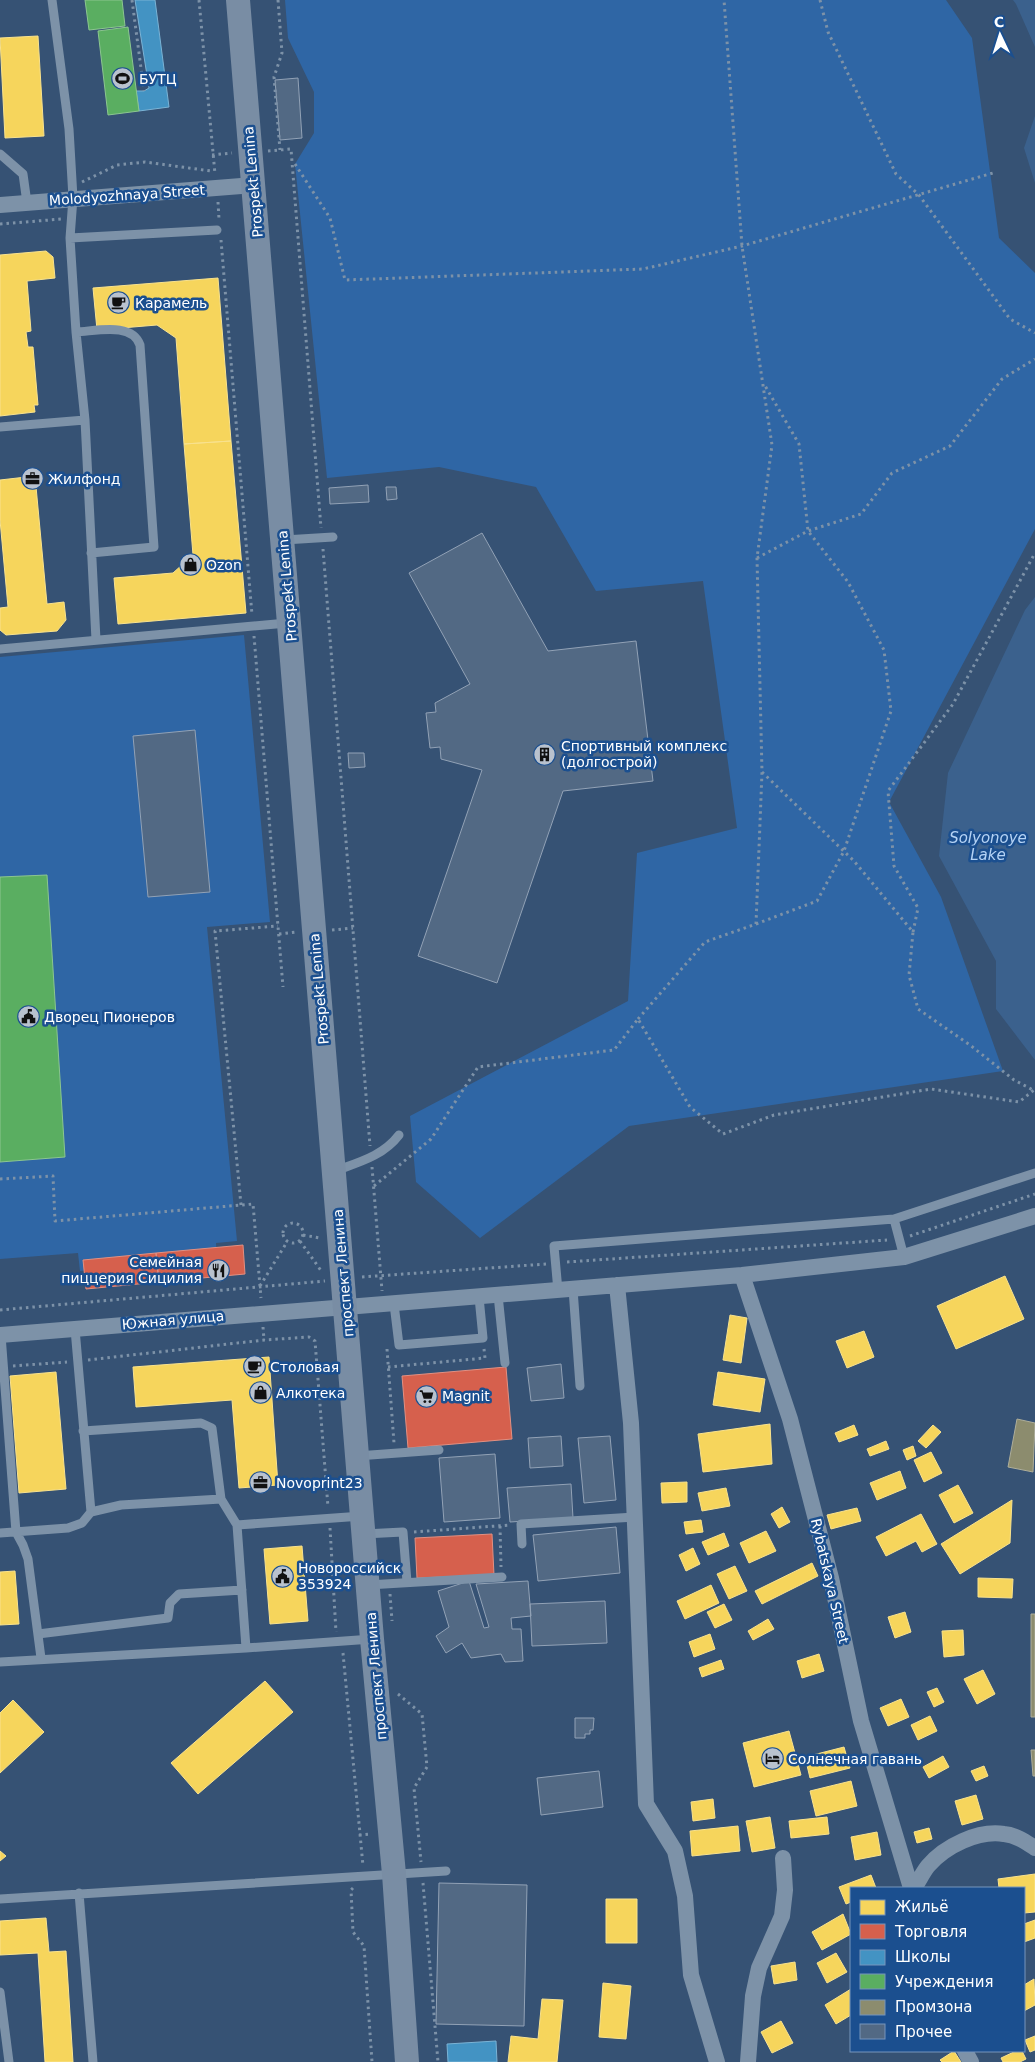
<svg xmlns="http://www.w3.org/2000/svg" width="1035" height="2062" font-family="'DejaVu Sans',sans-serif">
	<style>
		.green { fill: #2f66a5 }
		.water { fill: #3b618d }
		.homes { fill: #f6d55c; stroke: #f9e28d }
		.shops { fill: #d6604d; stroke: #e29082 }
		.schools { fill: #4393c3; stroke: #7bb3d5 }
		.public { fill: #5aae61; stroke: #8cc690 }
		.industry { fill: #8c8c6e; stroke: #aeae9a }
		.building { fill: #526984; stroke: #92a2b6 }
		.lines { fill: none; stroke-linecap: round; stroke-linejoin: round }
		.path { stroke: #7d92a8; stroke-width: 3; stroke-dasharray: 2.5 4; stroke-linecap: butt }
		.lane { stroke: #7d92a8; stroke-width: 9 }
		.street { stroke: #7d92a8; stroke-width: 16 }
		.secondary { stroke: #798da4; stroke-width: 24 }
		.labels { text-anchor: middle; stroke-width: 5; stroke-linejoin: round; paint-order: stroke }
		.poi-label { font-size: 14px; fill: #fff; stroke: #1b4f8f; text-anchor: start }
		.street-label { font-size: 14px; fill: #fff; stroke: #1b4f8f }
		.water-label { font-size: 15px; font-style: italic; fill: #b5d3f5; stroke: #1b4f8f }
	</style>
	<rect width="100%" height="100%" fill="#365274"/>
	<!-- green -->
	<path class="green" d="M285,0h661l26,38 27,200 36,35v256l-146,273 52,95 62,174 -374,55 -149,112 -64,-56 -6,-66 218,-115 9,-148 100,-25 -34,-247 -107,10 -60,-104 -97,-20 -112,11 -32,-314 19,-31v-41l-26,-54z
		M244,635l26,287 -63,5 30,314 -21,2 1,16 -137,12 -2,-18 -78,6v-602z"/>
	<!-- water -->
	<path class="water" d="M1013,0h22v47l-19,-43z
		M1035,116v67l-11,-35z
		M1035,597v463l-39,-51v-48l-57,-105 9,-83 77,-163z"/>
	<!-- homes -->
	<path class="homes" d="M38,36l6,100 -39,2 -5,-100z
		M46,251l7,6 2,21 -28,3 4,50 -5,1 2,15h5l5,58h-4l1,7 -35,4v-161z
		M218,278l13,163 -47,3 -8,-106 -19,-13 -60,5 -4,-42z
		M231,441l15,172 -128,11 -4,-46 59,-5 20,-18 -9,-111z
		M35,476l12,128 17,-2 2,18 -9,11 -51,4 -6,-5v-22l8,-1 -8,-87v-40z
		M1005,1276l19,43 -68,30 -19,-43z
		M730,1315l17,3 -6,45 -18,-3z
		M864,1331l10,26 -27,11 -11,-27z
		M269,1357l9,128 -39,3 -7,-88 -96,7 -3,-40z
		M56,1372l10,117 -47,4 -9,-117z
		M718,1372l47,7 -5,33 -47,-7z
		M770,1424l2,40 -69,8 -5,-38z
		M854,1425l4,10 -19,7 -4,-9z
		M933,1425l8,7 -15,16 -8,-7z
		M886,1441l3,8 -19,7 -3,-7z
		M913,1446l3,10 -9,4 -4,-10z
		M931,1452l11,21 -18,9 -10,-22z
		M900,1471l6,17 -29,12 -7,-17z
		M687,1482v20l-25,1 -1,-20z
		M958,1485l15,28 -19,10 -15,-28z
		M726,1488l4,18 -28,5 -4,-18z
		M1012,1500l-2,43 -50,31 -19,-30z
		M782,1507l8,15 -11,6 -8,-14z
		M857,1508l4,13 -30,8 -4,-14z
		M921,1514l16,30 -15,8 -6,-11 -30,15 -10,-19z
		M701,1520l2,12 -17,2 -2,-12z
		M766,1531l10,20 -27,12 -9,-20z
		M724,1533l5,13 -21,9 -6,-13z
		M302,1546l6,75 -38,3 -6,-75z
		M693,1548l7,16 -14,7 -7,-16z
		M812,1563l6,13 -56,28 -7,-13z
		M735,1566l12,25 -18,8 -12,-25z
		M15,1571l4,53 -19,1v-53z
		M978,1578l35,1 -1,19 -34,-1z
		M711,1585l8,18 -34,16 -8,-18z
		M724,1604l8,16 -17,8 -8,-16z
		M905,1612l6,20 -16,6 -7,-21z
		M768,1619l6,10 -21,11 -5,-9z
		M963,1630l1,25 -20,2 -2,-26z
		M710,1634l5,15 -21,8 -5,-15z
		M819,1654l5,17 -22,7 -5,-17z
		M721,1660l3,9 -22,8 -3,-9z
		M983,1670l12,24 -18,10 -13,-25z
		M265,1681l28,31 -95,82 -27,-31z
		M937,1688l7,14 -10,5 -7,-15z
		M901,1699l8,18 -21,9 -8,-18z
		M13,1700l31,32 -44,41v-60z
		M930,1716l7,15 -19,9 -7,-15z
		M789,1731l12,44 -47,12 -11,-44z
		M844,1747l6,21 -40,10 -5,-21z
		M943,1756l6,11 -20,11 -6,-11z
		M984,1766l4,10 -12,5 -5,-10z
		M851,1781l6,25 -41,10 -6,-25z
		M976,1795l7,24 -21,6 -7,-24z
		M713,1799l2,19 -22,3 -2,-19z
		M770,1817l5,31 -23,4 -6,-31z
		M827,1817l2,17 -38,4 -2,-17z
		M738,1826l2,25 -48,5 -2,-25z
		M929,1828l3,11 -15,4 -3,-11z
		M877,1832l4,23 -26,5 -4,-23z
		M0,1851l6,5 -6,5z
		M1035,1874v38l-11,1v-25h-25l-1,-9z
		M871,1875l5,13h-25v14l-5,2 -7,-17z
		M606,1899h31v44h-31z
		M843,1914l8,20 -29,16 -10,-18z
		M46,1918l3,34 17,-1 7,111h-28l-7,-109 -38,2v-34z
		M1035,1920v18l-11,4v-18z
		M836,1953l11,19 -20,11 -10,-20z
		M795,1962l2,18 -23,4 -3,-18z
		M1034,1979l1,26 -11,6v-26z
		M603,1983l28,3 -5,53 -27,-2z
		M851,1989v26l-15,9 -11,-19z
		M542,1999l21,1 -6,62h-49l3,-26 27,3z
		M781,2021l12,22 -21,10 -11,-21z
		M1035,2036v14l-5,2 -5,-12z
		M954,2051l7,11h-19l-2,-2z
		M1016,2051h6l4,8 -6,3h-17l-2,-4z"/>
	<!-- shops -->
	<path class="shops" d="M243,1245l2,29 -86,8 -3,-29z
		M156,1253l3,29 -73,7 -3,-29z
		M506,1367l6,72 -104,9 -6,-72z
		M492,1534l2,41 -77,3 -2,-40z"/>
	<!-- schools -->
	<path class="schools" d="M135,0h20l14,107 -30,4 -3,-20h8l5,-3z
		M496,2041l1,21h-49l-1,-18z"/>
	<!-- public -->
	<path class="public" d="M85,0h37l3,26 -36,4z
		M128,27l11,84 -31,4 -10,-84z
		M47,875l18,282 -65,5v-285z"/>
	<!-- industry -->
	<path class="industry" d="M1017,1419l18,4 -2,49 -25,-5z
		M1031,1614h4v103h-4z
		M1031,1750h4v26h-2z"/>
	<!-- building -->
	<path class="building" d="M298,78l4,60 -22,2 -5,-60z
		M368,485l1,17 -39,2 -1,-16z
		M386,487h10l1,12 -10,1z
		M482,533l66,118 88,-10 17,140 -90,10 -66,192 -79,-27 64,-186 -41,-11 -1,-12 -10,1 -4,-35 10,-1 -1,-9 35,-19 -61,-111z
		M195,730l15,162 -62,5 -15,-161z
		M348,753h16l1,14 -16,1z
		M561,1364l3,34 -33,3 -4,-33z
		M561,1436l2,30 -33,2 -2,-30z
		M610,1436l6,64 -32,3 -6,-65z
		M495,1454l5,64 -56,4 -5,-64z
		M571,1484l2,34 -63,4 -3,-34z
		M616,1527l4,46 -82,8 -5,-46z
		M469,1581l15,47 5,-1 -13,-43 52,-3 3,35 -20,2 1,11h9l2,32 -18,1 -4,-8 -30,4 -9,-15 -16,10 -10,-17 13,-9 -11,-36z
		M605,1601l2,42 -75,3 -2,-42z
		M575,1718h19l-1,12h-3v4h-5v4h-10z
		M599,1771l4,36 -62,8 -4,-37z
		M439,1883l88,2 -3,141 -88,-2z"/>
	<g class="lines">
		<!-- path -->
		<path class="path" d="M132,0l12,91
			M199,0l16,174
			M278,0l4,53 -8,24 6,73
			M820,0l8,32 68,142 23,21 91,124 25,14
			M268,151l23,-2 30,379
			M212,155l20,-2
			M295,164l35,54 15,62 298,-11 99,-23 251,-73
			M82,182l35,-17 28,-3 66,9
			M218,202l1,17
			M0,224l62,-5
			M221,240l31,375
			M323,549l47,597
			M757,558l51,-27 53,-17 31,-41 58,-27 52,-67 33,-20
			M254,636l29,351
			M762,772l92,89 59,71 -4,43 9,34 52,36 44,35 21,11
			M756,924l61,-23 27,-50 47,-140 -7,-61 -36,-68 -40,-51 -9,-87 -35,-60
			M332,930l21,-2
			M913,932l5,-24 -24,-42 -6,-75 65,-87 82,-151
			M279,934l17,-2
			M638,1019l67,-77 51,-18 6,-152 -5,-214 15,-113 -30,-199 -18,-246
			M372,1167l10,124
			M0,1179l53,-3 2,45 198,-17 8,94
			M374,1186l57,-47 47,-72 136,-17 24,-31 52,88 33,27 51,-19 157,-26 88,13 15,-12
			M241,1205l-26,-274 63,-5
			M283 1233a10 10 0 1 1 20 0a10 10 0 1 1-20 0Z
			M303,1235l17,3
			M910,1236l125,-42
			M300,1241l22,31
			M567,1262l320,-22
			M362,1277l184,-13
			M260,1286l27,-44
			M0,1310l325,-29
			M263,1327l1,13
			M387,1349l7,94
			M88,1360l176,-20 45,-3 6,4 13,166
			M13,1366l54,-4
			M388,1367l97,-9 -1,-9
			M500,1526l1,41
			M330,1528l6,104
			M414,1532l96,-7
			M390,1594l2,27
			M343,1653l20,213
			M398,1694l24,20 5,53 -13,21 7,74
			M359,1835l12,-1
			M423,1883l15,179
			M353,1888l-2,2 2,42 11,14 8,116"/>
		<!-- lane -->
		<path class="lane" d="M52,0l17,129 4,69 -3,40 6,94c21,-1 56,-10 64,13l14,202 -63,6
			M0,154l23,20 4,29
			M70,238l147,-8
			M76,332l9,88 11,220
			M0,427l85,-7
			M284,540l49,-3
			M0,649l287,-26
			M335,1171c24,-9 48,-15 64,-36
			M894,1219l10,38
			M573,1289l7,97
			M558,1291l-4,-45 340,-27 141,-46
			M498,1295l7,68
			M394,1304l5,41 84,-7 -4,-41
			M75,1329l16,183
			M1,1335l15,197 7,13 5,14 13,99
			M83,1431l118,-8 11,5 9,71 16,26 9,123 126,-9
			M357,1456l82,-6
			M237,1525l125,-9
			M0,1533l68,-5 14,-5 9,-11 30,-7 100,-6
			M364,1534l39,-2 4,50
			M522,1544l-1,-20 114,-7
			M368,1585l134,-8
			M38,1634l130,-16 2,-15 9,-9 63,-4
			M0,1662l246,-14
			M79,1893l14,169
			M0,1899l446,-28
			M0,1992l9,70"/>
		<!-- street -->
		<path class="street" d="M0,205l254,-20
			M742,1275l48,144 41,159 30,143 50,167
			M617,1285l14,138 15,381 29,47 10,45 6,79 26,87
			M0,1335l742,-60 162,-18 131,-41
			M914,1888c5,-7 9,-16 14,-22 17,-20 50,-36 76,-32 12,1 22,8 31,14
			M965,2051l6,11
			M748,2062l5,-66 6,-28 23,-52 3,-26 -2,-32"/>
		<!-- secondary -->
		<path class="secondary" d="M238,0l134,1639 22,235 13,188"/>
	</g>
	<!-- icons -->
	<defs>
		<symbol id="stadium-disc" viewBox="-11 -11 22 22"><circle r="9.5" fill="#b9c2ce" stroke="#1b4f8f"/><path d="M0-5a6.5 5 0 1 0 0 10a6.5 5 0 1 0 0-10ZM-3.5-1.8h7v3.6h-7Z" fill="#111"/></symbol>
		<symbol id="cafe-disc" viewBox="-11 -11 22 22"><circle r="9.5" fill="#b9c2ce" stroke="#1b4f8f"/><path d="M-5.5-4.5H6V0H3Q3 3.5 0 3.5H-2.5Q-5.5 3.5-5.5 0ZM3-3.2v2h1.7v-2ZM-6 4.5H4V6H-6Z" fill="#111"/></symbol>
		<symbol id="office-disc" viewBox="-11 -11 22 22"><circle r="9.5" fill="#b9c2ce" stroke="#1b4f8f"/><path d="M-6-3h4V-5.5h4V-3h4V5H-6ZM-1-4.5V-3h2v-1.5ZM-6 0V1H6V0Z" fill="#111"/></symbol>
		<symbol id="shop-disc" viewBox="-11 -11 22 22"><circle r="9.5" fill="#b9c2ce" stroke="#1b4f8f"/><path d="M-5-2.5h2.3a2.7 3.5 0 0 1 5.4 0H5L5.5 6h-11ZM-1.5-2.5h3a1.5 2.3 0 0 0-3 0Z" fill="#111"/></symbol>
		<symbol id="building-disc" viewBox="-11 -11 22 22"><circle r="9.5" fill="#b9c2ce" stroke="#1b4f8f"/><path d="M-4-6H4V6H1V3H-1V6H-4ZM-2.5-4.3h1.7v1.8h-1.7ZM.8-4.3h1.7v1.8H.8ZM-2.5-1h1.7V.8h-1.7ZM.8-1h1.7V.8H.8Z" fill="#111"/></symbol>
		<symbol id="civic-disc" viewBox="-11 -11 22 22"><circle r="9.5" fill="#b9c2ce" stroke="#1b4f8f"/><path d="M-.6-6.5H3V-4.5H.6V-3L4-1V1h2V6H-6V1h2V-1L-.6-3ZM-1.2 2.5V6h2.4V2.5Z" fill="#111"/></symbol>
		<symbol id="restaurant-disc" viewBox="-11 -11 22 22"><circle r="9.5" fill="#b9c2ce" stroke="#1b4f8f"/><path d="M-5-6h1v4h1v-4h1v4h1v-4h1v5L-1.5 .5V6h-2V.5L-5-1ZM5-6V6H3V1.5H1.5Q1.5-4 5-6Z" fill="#111"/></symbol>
		<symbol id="supermarket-disc" viewBox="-11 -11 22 22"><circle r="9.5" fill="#b9c2ce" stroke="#1b4f8f"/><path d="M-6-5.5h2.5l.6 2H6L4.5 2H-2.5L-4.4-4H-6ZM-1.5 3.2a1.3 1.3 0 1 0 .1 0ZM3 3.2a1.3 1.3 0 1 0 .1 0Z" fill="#111"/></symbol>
		<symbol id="hotel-disc" viewBox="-11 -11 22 22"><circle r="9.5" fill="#b9c2ce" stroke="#1b4f8f"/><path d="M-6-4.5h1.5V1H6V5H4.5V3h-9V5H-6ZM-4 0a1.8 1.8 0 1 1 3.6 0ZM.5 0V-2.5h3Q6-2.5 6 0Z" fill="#111"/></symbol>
	</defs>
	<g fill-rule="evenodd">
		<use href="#stadium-disc" x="110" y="66" width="25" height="25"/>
		<use href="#cafe-disc" x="106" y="290" width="25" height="25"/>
		<use href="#office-disc" x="20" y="466" width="25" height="25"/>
		<use href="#shop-disc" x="178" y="552" width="25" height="25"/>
		<use href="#building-disc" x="532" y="742" width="25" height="25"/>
		<use href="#civic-disc" x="16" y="1004" width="25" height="25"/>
		<use href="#restaurant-disc" x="206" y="1258" width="25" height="25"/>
		<use href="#cafe-disc" x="242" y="1354" width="25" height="25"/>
		<use href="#shop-disc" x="248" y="1380" width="25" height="25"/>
		<use href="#supermarket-disc" x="414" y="1384" width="25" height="25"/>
		<use href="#office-disc" x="248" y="1470" width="25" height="25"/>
		<use href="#civic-disc" x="270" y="1564" width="25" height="25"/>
		<use href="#hotel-disc" x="760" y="1746" width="25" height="25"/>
	</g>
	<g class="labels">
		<!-- poi labels -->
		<g class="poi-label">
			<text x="139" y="84">БУТЦ</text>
			<text x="135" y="308">Карамель</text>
			<text x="48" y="484">Жилфонд</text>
			<text x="206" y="570">Ozon</text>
			<text x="561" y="751">Спортивный комплекс<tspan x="561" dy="16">(долгострой)</tspan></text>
			<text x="44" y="1022">Дворец Пионеров</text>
			<text x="202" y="1267" text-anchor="end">Семейная<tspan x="202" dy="16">пиццерия Сицилия</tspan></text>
			<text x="270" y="1372">Столовая</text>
			<text x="276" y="1398">Алкотека</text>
			<text x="442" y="1401">Magnit</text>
			<text x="276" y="1488">Novoprint23</text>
			<text x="298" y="1573">Новороссийск<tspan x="298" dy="16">353924</tspan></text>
			<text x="788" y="1764">Солнечная гавань</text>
		</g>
		<!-- street labels -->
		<g class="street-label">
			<text transform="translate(253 182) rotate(-95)" y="5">Prospekt Lenina</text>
			<text transform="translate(127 195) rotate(-4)" y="5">Molodyozhnaya Street</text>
			<text transform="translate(287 586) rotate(-95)" y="5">Prospekt Lenina</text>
			<text transform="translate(319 989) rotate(-95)" y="5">Prospekt Lenina</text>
			<text transform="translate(343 1273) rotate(-95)" y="5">проспект Ленина</text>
			<text transform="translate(173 1320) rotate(-5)" y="5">Южная улица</text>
			<text transform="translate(830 1581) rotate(77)" y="5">Rybatskaya Street</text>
			<text transform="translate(376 1676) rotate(-95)" y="5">проспект Ленина</text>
		</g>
		<!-- water labels -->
		<g class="water-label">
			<text x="988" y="843">Solyonoye<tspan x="988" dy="17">Lake</tspan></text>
		</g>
	</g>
	<!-- legend -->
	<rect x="850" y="1887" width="175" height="165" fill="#1b4f8f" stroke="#7695bc"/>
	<rect x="860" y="1900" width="25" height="15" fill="#f6d55c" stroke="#7695bc"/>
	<text x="895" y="1912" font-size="15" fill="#ffffff">Жильё</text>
	<rect x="860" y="1924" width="25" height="15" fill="#d6604d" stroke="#7695bc"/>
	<text x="895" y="1937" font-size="15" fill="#ffffff">Торговля</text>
	<rect x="860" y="1950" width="25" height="15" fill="#4393c3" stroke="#7695bc"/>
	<text x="895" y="1962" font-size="15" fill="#ffffff">Школы</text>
	<rect x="860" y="1974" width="25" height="15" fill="#5aae61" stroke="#7695bc"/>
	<text x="895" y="1987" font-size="15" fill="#ffffff">Учреждения</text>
	<rect x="860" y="2000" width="25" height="15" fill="#8c8c6e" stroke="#7695bc"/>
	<text x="895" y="2012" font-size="15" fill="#ffffff">Промзона</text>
	<rect x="860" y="2024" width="25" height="15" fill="#526984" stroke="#7695bc"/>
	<text x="895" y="2037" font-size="15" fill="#ffffff">Прочее</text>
	<!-- north arrow -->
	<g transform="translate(1000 35) rotate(356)" stroke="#1b4f8f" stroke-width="4" paint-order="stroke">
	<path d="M0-4L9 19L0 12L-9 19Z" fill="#ffffff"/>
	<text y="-8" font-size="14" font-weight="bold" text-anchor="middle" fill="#ffffff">С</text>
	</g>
</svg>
